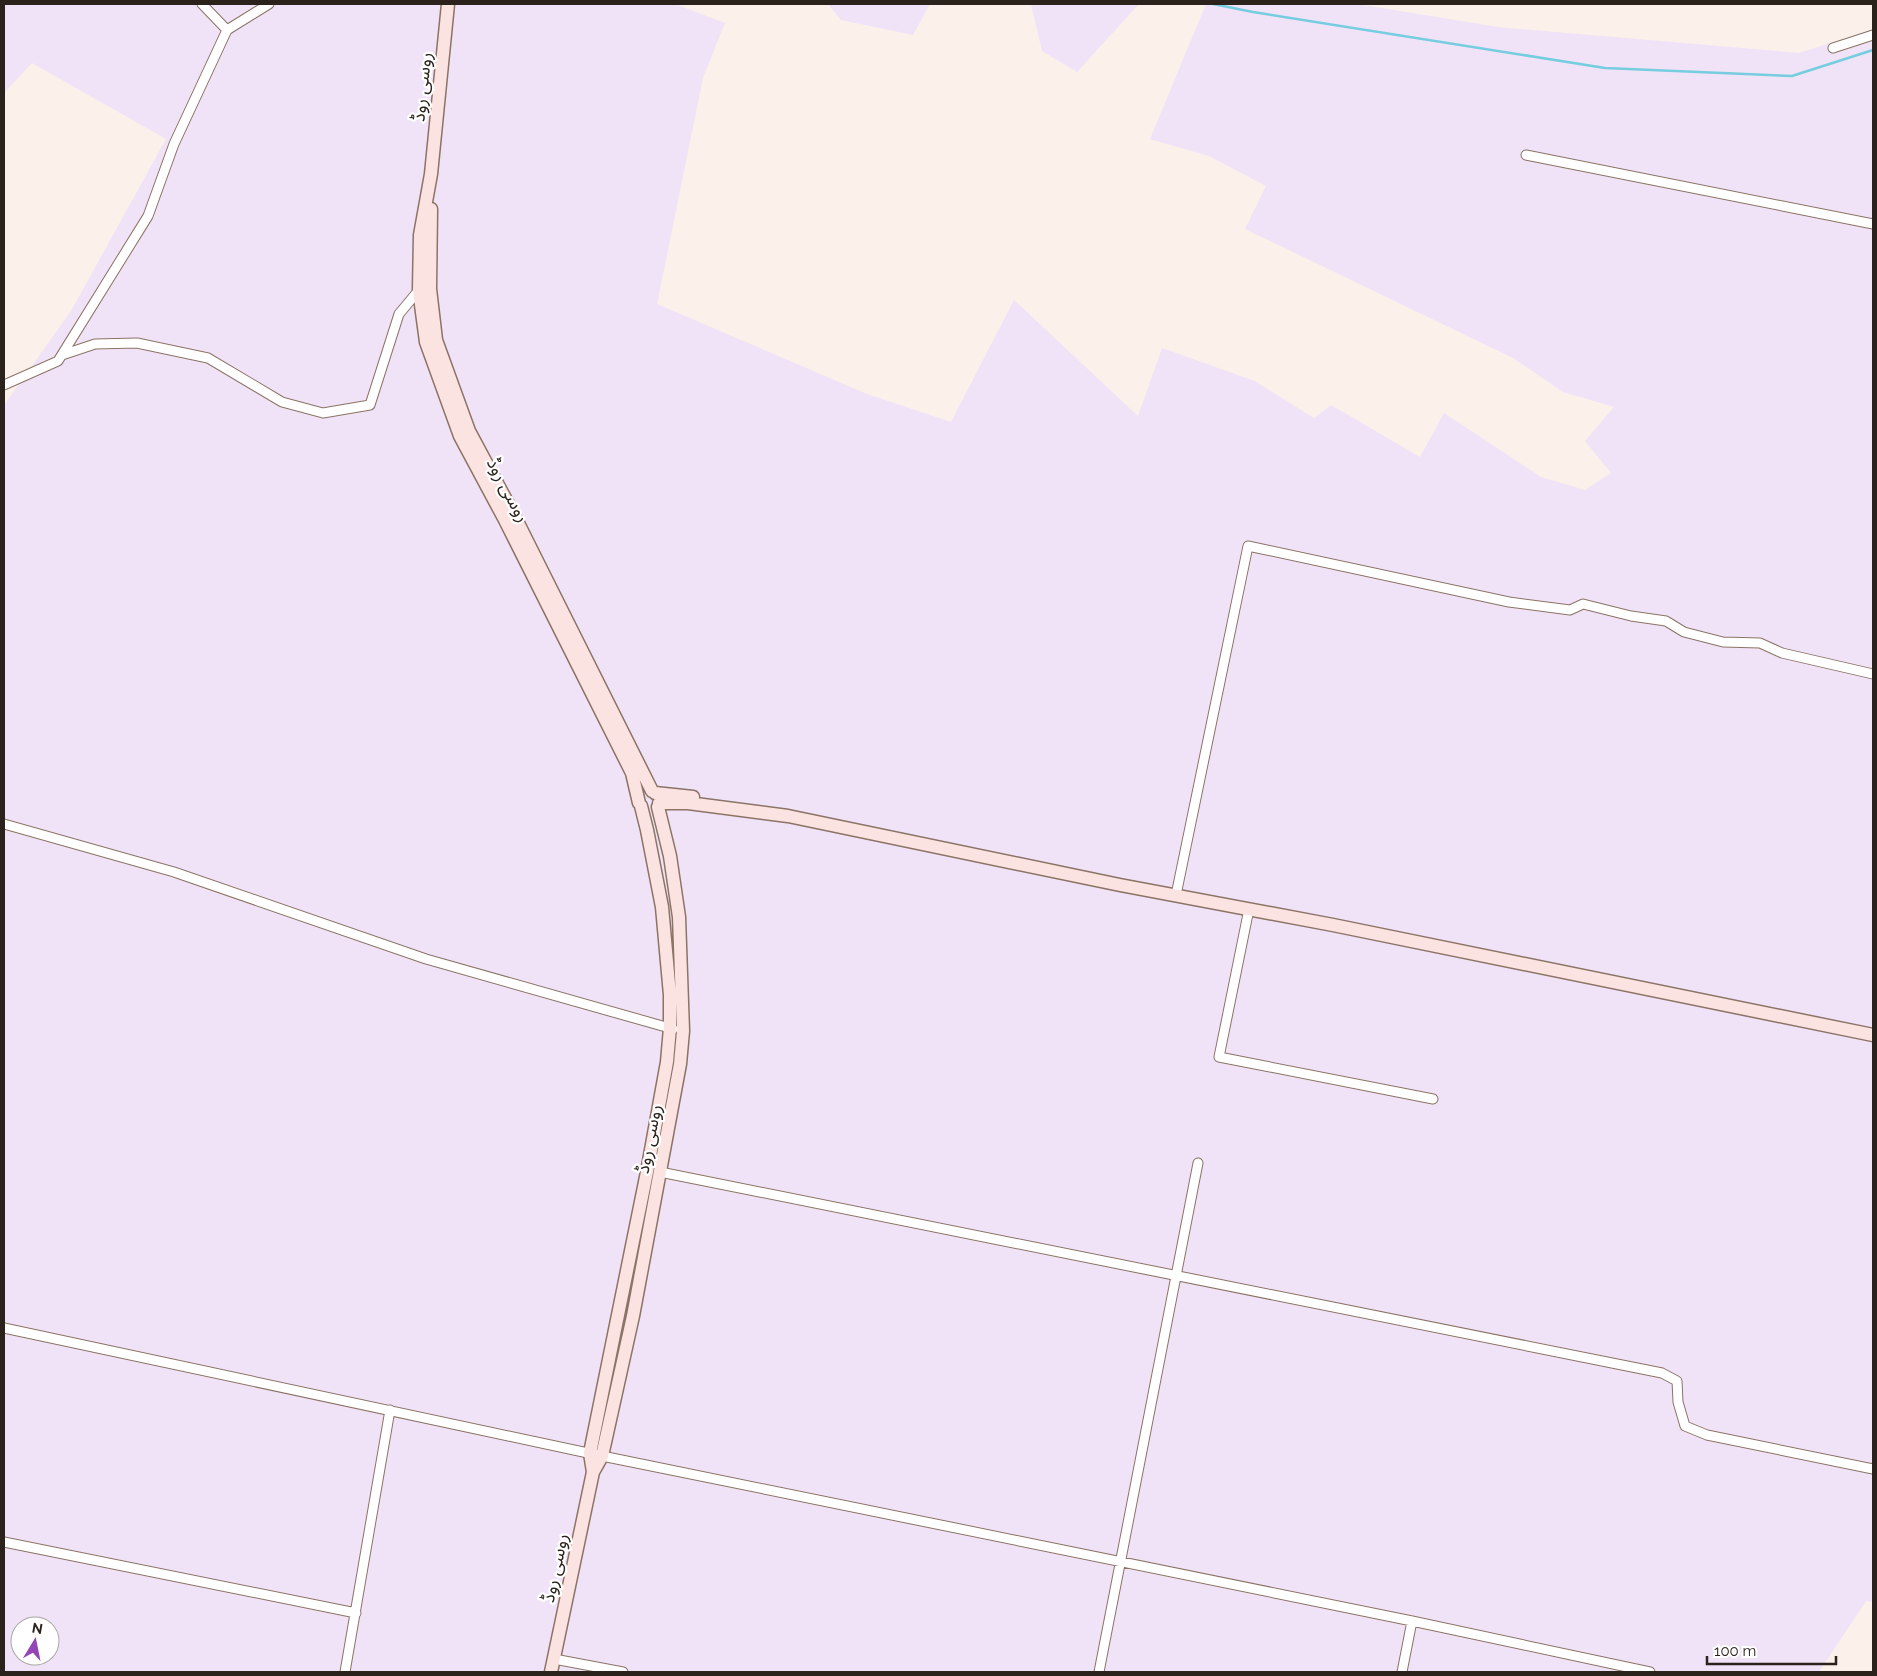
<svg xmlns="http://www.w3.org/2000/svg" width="1877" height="1676" font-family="Raleway,'Noto Sans Arabic',sans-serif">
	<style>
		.industrial { fill: #f1e3f7; fill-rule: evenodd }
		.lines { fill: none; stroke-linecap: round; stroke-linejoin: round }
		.stream { stroke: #75cddf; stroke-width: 2.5 }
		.street-casing { stroke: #8b7365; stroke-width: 11 }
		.secondary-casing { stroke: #8b7365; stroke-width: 15 }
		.street { stroke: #fff; stroke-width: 9 }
		.secondary { stroke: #fbe3e1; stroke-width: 12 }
		.labels { text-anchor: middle; stroke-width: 4.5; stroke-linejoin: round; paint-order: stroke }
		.street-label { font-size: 18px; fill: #2b221c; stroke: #fff }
	</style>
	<rect width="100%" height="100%" fill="#fbf0ea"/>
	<!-- industrial -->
	<path class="industrial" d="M4,4h671l50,19 -22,55 -46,226 210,90 84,28 63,-122 124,116 24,-68 93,33 59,37 17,-13 89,52 24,-44 97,64 44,13 26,-17 -26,-32 29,-34 -51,-15 -50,-34 -268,-129 21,-43 -57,-30 -59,-17 56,-135h151l141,23 301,26 74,-24v1573l-7,-1 -47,71h-1815v-1267l67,-94 95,-172 -134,-76 -28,30zM20,1626h30v30h-30z
		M828,4h102l-17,31 -72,-15z
		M1031,4h108l-62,68 -35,-21z"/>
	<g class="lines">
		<!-- stream -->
		<path class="stream" d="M1213,4l40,8 352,56 187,8 81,-26"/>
		<defs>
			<path id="street" d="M202,4l25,26 42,-26
				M1833,48l40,-13
				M1526,155l347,69
				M62,355l33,-11 42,-1 71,15 74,44 41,11 47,-8 29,-91 20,-24
				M4,385l54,-24 90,-145 26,-72 53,-114
				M4,824l170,48 252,87 247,70
				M1176,895l72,-349 261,56 61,8 13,-6 48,12 35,5 18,11 39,10 37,1 22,10 91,21
				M1249,909l-30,148 214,42
				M660,1172l1002,201 15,8 1,21 7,24 22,9 166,34
				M4,1328l598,128 810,165 238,51
				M4,1542l352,71
				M554,1659l69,13
				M345,1672l45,-262
				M1099,1672l99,-509
				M1402,1672l10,-51"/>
			<path id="secondary" d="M448,4l-17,170 -11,61 -1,55 7,52 34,94 45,84 127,253 7,30
				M431,209l-1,80 6,51 33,91 45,84 138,276
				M655,793l38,4
				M659,803h29l100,13 332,69 213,40 540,110
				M593,1472l-3,-19 57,-281 20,-110 3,-34v-33l-8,-88 -15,-77 -6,-24
				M551,1672l42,-200 9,-16 31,-140 47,-252 3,-33 -4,-114 -9,-61 -12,-49"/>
		</defs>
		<!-- street casing -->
		<use href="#street" class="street-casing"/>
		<!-- secondary casing -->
		<use href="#secondary" class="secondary-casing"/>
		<!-- street -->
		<use href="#street" class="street"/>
		<!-- secondary -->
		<use href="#secondary" class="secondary"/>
	</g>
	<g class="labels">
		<!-- street labels -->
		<g class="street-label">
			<text transform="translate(422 87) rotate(-84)" y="6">روسی روڈ</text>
			<text transform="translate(508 490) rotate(62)" y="6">روسی روڈ</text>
			<text transform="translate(649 1139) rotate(-79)" y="6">روسی روڈ</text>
			<text transform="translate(555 1568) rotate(-78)" y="6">روسی روڈ</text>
		</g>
	</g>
	<!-- border -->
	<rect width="1877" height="1676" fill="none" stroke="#2b221c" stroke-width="10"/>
	<!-- north arrow -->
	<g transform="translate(35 1641) rotate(10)"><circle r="24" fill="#ffffff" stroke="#aaa7a4"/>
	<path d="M0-4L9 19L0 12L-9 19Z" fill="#9546b6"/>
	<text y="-8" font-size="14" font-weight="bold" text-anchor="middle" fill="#2b221c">N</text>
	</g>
	<!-- scale -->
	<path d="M1707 1656v8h129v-8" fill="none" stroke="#2b221c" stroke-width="2.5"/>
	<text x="1714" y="1656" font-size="15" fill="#2b221c" stroke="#ffffff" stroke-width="4" paint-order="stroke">100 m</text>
</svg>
